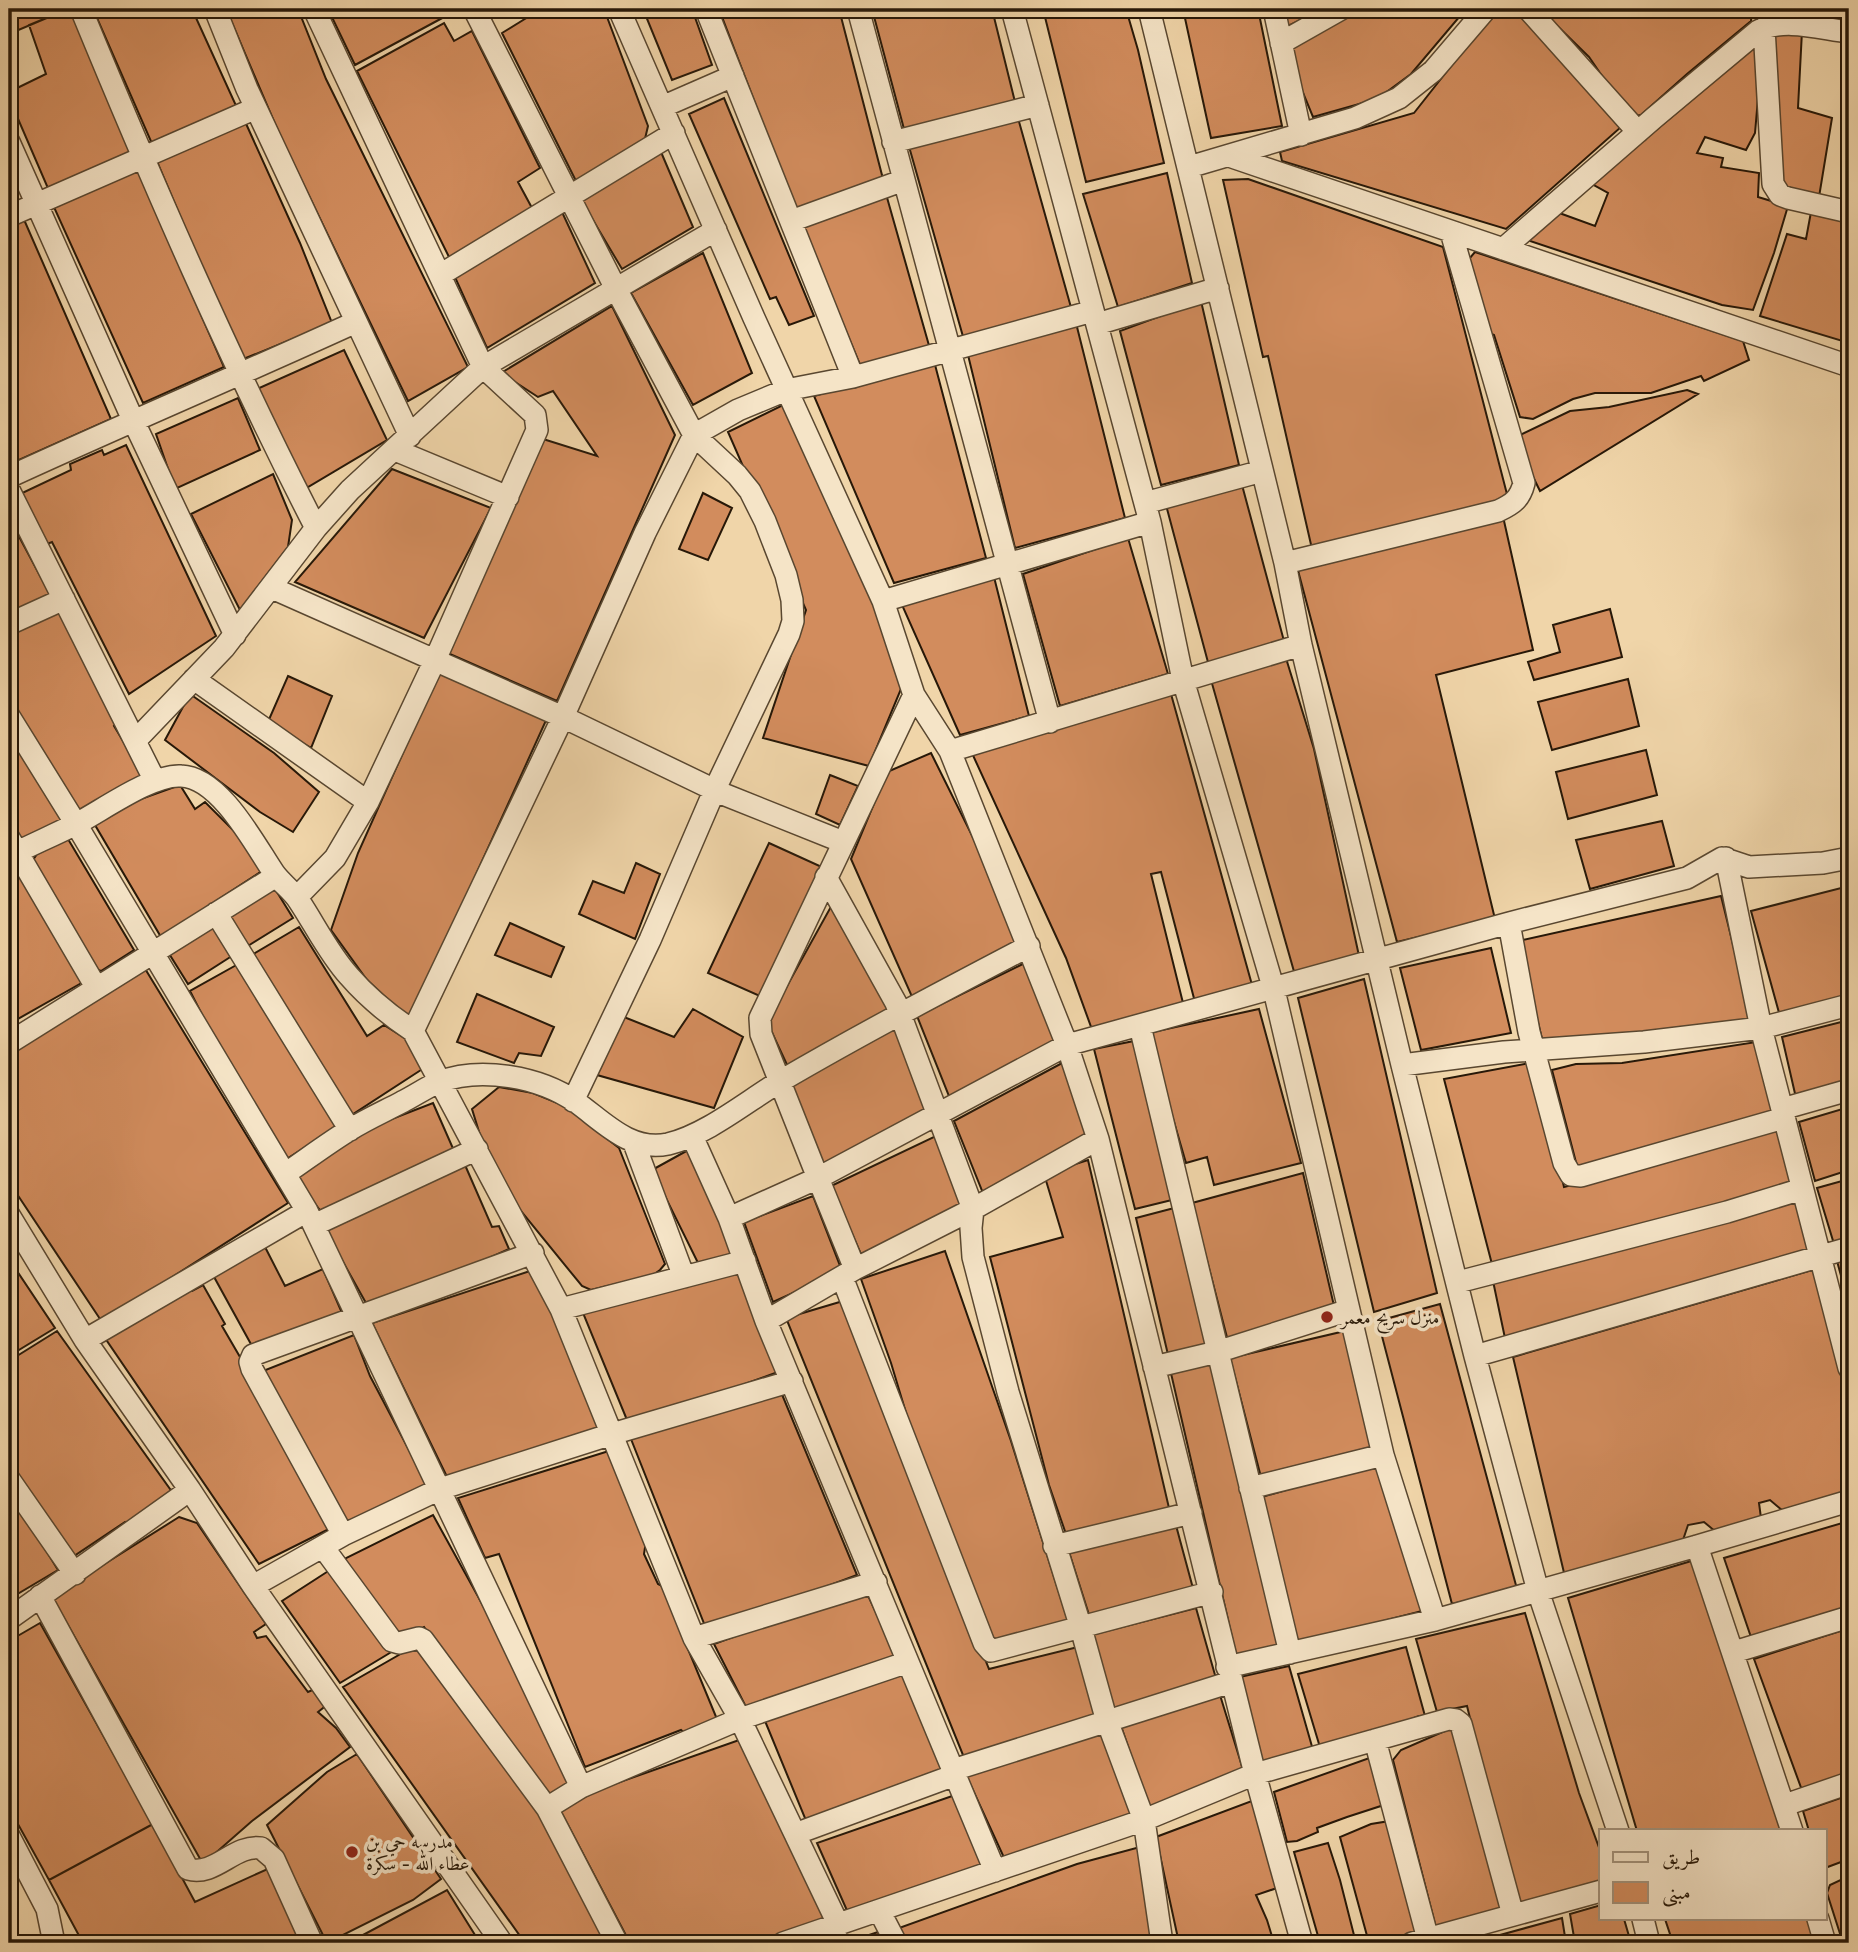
<svg xmlns="http://www.w3.org/2000/svg" width="1858" height="1952" font-family="'Libre Caslon Text',Amiri,serif">
	<style>
		.building { fill: #d28c5d; stroke: #271808; stroke-width: 2 }
		.lines { fill: none; stroke-linecap: round; stroke-linejoin: round }
		.minor-casing { stroke: #594730; stroke-width: 24 }
		.minor { stroke: #f5e4c7; stroke-width: 21 }
		.poi-dot { fill: #8f2418; stroke: #f5e4c7; stroke-width: 2.5 }
		.labels { text-anchor: middle; stroke-width: 7; stroke-linejoin: round; paint-order: stroke }
		.poi-label { font-size: 19px; fill: #271808; stroke: #f5e4c7; text-anchor: start }
	</style>
	<rect width="100%" height="100%" fill="#f0d5a9"/>
	<filter id="stains"><feTurbulence type="fractalNoise" baseFrequency=".00286" numOctaves="4"/><feColorMatrix values="0 0 0 0 .2 0 0 0 0 .09 0 0 0 0 .02 0 0 0 .5 -.17"/></filter>
	<radialGradient id="worn" r=".72"><stop offset=".6" stop-color="#630" stop-opacity="0"/><stop offset="1" stop-color="#630" stop-opacity=".3"/></radialGradient>
	<!-- building -->
	<path class="building" d="M9,9h59l-59,25z
		M68,9h8l62,145 -88,39 -41,-95v-6l37,-18 -17,-49z
		M93,9h99l46,101 -85,36z
		M226,9h72l28,70 142,288 -60,34 -127,-263z
		M328,9h131l-104,56z
		M541,9h63l44,117 -4,17 -66,42 -76,-152z
		M643,9h49l20,56 -40,15z
		M719,9h120l44,170 -86,34z
		M872,9h120l24,97 -112,23z
		M1043,9h83l12,41 26,113 -78,19z
		M1183,9h75l24,117 -71,12z
		M1283,9h41l-36,17z
		M1353,9h113l-55,65 -34,25 -64,18 -12,-29 -13,-42z
		M1496,9h19l106,118 -115,102 -224,-68 -2,-9 134,-39z
		M1540,9h212l-1,12 -64,53 -46,41 -11,2 -41,-60z
		M1780,9h69v11l-68,-8z
		M444,23l10,18 18,-10 68,137 -22,14 14,26 -82,51 -93,-188z
		M1769,30l33,1 -4,77 34,10 -13,79 -39,-9z
		M1757,45l3,30 -5,58 -9,17 -41,-13 -8,16 26,5 -2,9 38,6 -1,24 30,9 -14,47 -21,57 -31,-5 -198,-66 27,-29 44,16 13,-33 -16,-9z
		M724,98l90,218 -25,9 -13,-28 -6,2 -81,-185z
		M243,117l57,126 32,80 -91,37 -86,-203z
		M1018,118l54,193 -108,29 -56,-197z
		M661,152l32,75 -71,42 -41,-69z
		M136,166l88,201 -81,36 -90,-198z
		M1167,173l25,110 -74,24 -35,-113z
		M1248,179l195,68 65,251 -196,51 -44,-193 -5,1 -40,-177z
		M886,194l44,155 -70,16 -59,-142z
		M562,212l33,71 -108,65 -33,-73z
		M1811,212l38,11v120l-89,-27 27,-82 19,5z
		M22,215l89,204 -101,45 -1,-243z
		M1475,252l268,89 6,19 -45,21 -3,-5 -50,17h-56l-22,6 -40,20 -13,-2 -26,-82 -7,-3 -18,-73z
		M703,253l49,120 -59,32 -62,-112z
		M1201,301l38,164 -78,20 -41,-154z
		M612,306l63,129 -118,266 -114,-50 100,-212 54,17 -44,-65 -15,6 -37,-24z
		M1076,323l49,195 -110,30 -47,-193z
		M344,350l43,90 -84,50 -46,-101z
		M934,361l52,197 -92,25 -80,-187z
		M1687,390l11,4 -158,97 -26,-53 56,-27 39,-4z
		M238,398l22,52 -85,39 -19,-55z
		M787,403l96,223 18,63 -32,77 -106,-28 43,-128 -78,-178z
		M126,445l90,191 -87,58 -77,-152 -10,4 -24,-51 53,-25 -1,-6 32,-14 2,5z
		M392,469l99,39 -67,130 -129,-56z
		M273,474l19,46 -4,27 -48,63 -49,-96z
		M1242,485l42,156 -75,25 -43,-161z
		M703,493l29,15 -24,52 -29,-11z
		M1502,512l31,138 -97,25 59,244 -98,23 -101,-379z
		M9,518l42,78 -42,20z
		M1128,538l40,136 -108,32 -37,-132z
		M994,577l35,139 -69,19 -58,-130z
		M58,609l60,113 -4,4 32,53 -74,35 -63,-118v-67z
		M1610,609l12,48 -88,23 -6,-18 32,-10 -7,-27z
		M1285,655l29,94 47,216 -64,17 -86,-302z
		M440,670l108,46 -138,304 -43,-40 -36,-50 27,-77z
		M288,676l44,20 -21,52 -44,-24z
		M1628,679l11,47 -87,24 -14,-48z
		M190,694l84,59 45,39 -26,40 -33,-20 -95,-72z
		M1171,694l83,298 -58,14 -35,-134 -10,2 34,137 -91,24 -28,-77 -95,-207z
		M9,728l54,93 -49,21 -5,-9z
		M1646,750l11,45 -89,24 -12,-47z
		M931,753l94,189 -112,57 -62,-140 36,-87z
		M830,775l28,11 -18,39 -24,-11z
		M180,785l15,24 10,-7 39,39 18,30 -101,66 -66,-112 43,-25z
		M1662,821l12,45 -84,23 -14,-49z
		M68,839l66,111 -33,21 -8,-3 -62,-105 6,-9z
		M769,843l55,25 -62,129 -54,-24z
		M12,860l73,121 -76,43v-162z
		M636,863l24,11 -25,65 -56,-25 14,-33 31,12z
		M272,884l21,34 -50,31 -25,-34z
		M1849,886v115l-68,19 -30,-109z
		M1721,896l32,129 -210,18 -25,-102z
		M833,903l56,107 -100,59 -22,-47z
		M217,919l18,35 -47,30 -20,-32z
		M510,923l54,24 -13,30 -56,-22z
		M299,927l68,109 17,-11 27,17 13,26 -74,48 -100,-160z
		M1491,948l20,85 -90,17 -21,-82z
		M1031,960l29,85 -109,56 -34,-85z
		M240,963l97,164 -52,33 -62,-104 -33,-65z
		M144,967l144,236 -186,119 -93,-140v-127z
		M1364,979l73,314 -63,19 -76,-314z
		M477,994l77,33 -13,29 -22,-3 -5,10 -57,-21z
		M693,1009l50,28 -29,71 -117,-33 27,-58 50,20z
		M1259,1009l42,154 -87,22 -7,-28 -21,6 -38,-130z
		M1849,1020v63l-53,15 -14,-61z
		M897,1023l34,89 -112,59 -33,-91z
		M1139,1040l37,159 -41,10 -41,-160z
		M1756,1042l22,75 -199,57 -27,-104 24,-6 46,-1z
		M1064,1062l27,79 -106,57 -31,-77z
		M1535,1062l29,125 161,-42 56,-18 15,58 -302,87 -50,-193z
		M499,1087l34,6 32,13 54,42 46,116 -5,6 -7,5 -62,15 -9,-4 -66,-81 -32,-57 -12,-39z
		M433,1103l22,50 -132,61 -32,-41 93,-51z
		M1849,1107v63l-34,11 -16,-59z
		M940,1134l28,76 -105,49 -32,-73z
		M690,1149l47,104 -36,16 -49,-99z
		M1088,1160l81,348 -102,29 -18,-52 -59,-228 73,-20 -19,-63z
		M465,1165l27,62 7,-1 10,23 -77,35 -66,19 -42,-75z
		M1303,1173l32,137 -106,35 -37,-142z
		M1849,1179v61l-15,4 -17,-56z
		M1800,1195l14,56 -308,92 -13,-62z
		M813,1196l29,75 -69,31 -29,-80z
		M1178,1207l35,141 -44,11 -33,-141z
		M264,1245l21,41 38,-17 19,44 -90,33 -39,-71z
		M945,1251l66,190 57,180 -75,26 -77,-201 -25,-83 -30,-84z
		M1849,1258v47l-12,-44z
		M9,1259l46,69 -46,28z
		M739,1266l39,106 -69,25 -82,23 -44,-107z
		M1819,1268l30,121v102l-66,20 -13,-11 -11,3 2,15 -45,14 -12,-10 -16,3 -5,15 -118,37 -52,-220z
		M533,1270l71,158 -154,55 -78,-160z
		M203,1285l22,39 -3,2 39,67 70,135 -72,36 -154,-226 81,-47h6z
		M843,1301l146,368 93,-23 20,74 -137,40 -179,-442z
		M1440,1304l77,285 -65,15 -74,-283z
		M57,1331l118,165 -47,29 -3,-3 -54,36 -62,-94v-103z
		M1345,1331l33,116 -116,34 -32,-123z
		M354,1335l16,41 58,110 -84,40 -81,-155z
		M1211,1358l71,292 -45,9 -67,-290z
		M781,1392l76,183 -150,56 -78,-197z
		M612,1450l34,91 -2,13 14,30 4,2 57,138 -31,12 -7,-6 -96,37 -86,-213 -14,4 -27,-60z
		M1382,1462l40,149 -124,32 -36,-146z
		M22,1511l36,59 -49,29v-80z
		M433,1515l63,114 73,156 -22,13 -123,-171 -25,14 -59,-80z
		M179,1517l18,6 69,101 -12,8 3,6 9,-2 42,56 9,-4 11,16 -10,8 18,16 14,19 -98,74 -49,43 -151,-267z
		M1174,1518l20,74 -103,29 -22,-69z
		M1849,1521v91l-96,31 -29,-85z
		M1698,1559l88,272h-149l-69,-233z
		M333,1568l60,83 -53,32 -58,-82z
		M865,1589l31,66 -148,56 -34,-67z
		M1196,1608l21,74 -104,31 -22,-78z
		M1525,1613l54,180 22,60v30l-84,25 -50,-202 -30,6 -21,-73z
		M40,1623l113,201 -104,56 -40,-72v-167z
		M1849,1628v150l-46,15 -49,-134z
		M418,1644l133,179 61,120h-87l-182,-256z
		M1406,1647l19,69h-6l-97,38 -24,-80z
		M1289,1666l24,84 -51,14 -22,-87z
		M902,1669l43,106 -138,48 -42,-102z
		M1220,1695l25,81 -94,38 -30,-88z
		M1454,1727l50,185 -67,20 -44,-172 8,-10z
		M1108,1730l29,84 -131,48 -40,-87z
		M742,1739l87,184 -65,20h-134l-70,-133 40,-21z
		M357,1754l84,125 -28,21 -86,43 -60,-118 60,-53z
		M1375,1756l15,47 -43,14 -30,11 1,4 -21,9 -10,1 -13,-50z
		M955,1795l31,74 -137,46 -32,-72z
		M1849,1795v64l-24,9v-37h-16l-6,-20z
		M1257,1799l23,88 -24,8 11,25 7,23h-95l-23,-106z
		M1396,1820l29,114 -35,9h-21l-29,-106 31,-13z
		M153,1824l42,78 77,-35 36,76h-225l-34,-63z
		M1328,1843l12,37 16,63h-36l-26,-91z
		M1140,1847l13,96h-246l-8,-15 178,-64z
		M1849,1876v67h-6l-16,-50 3,-8z
		M447,1890l33,53h-132z
		M1601,1905v14h23l7,24h-56l-5,-29z
		M1562,1918l4,25h-99l22,-5z
		M1665,1919h148l8,24h-148z
		M878,1932l5,11h-38z"/>
	<g class="lines">
		<defs>
			<path id="minor" d="M81,9c72,175 148,350 235,519
				M215,9l32,80 163,347
				M474,9l142,280 78,146 43,40 13,16 15,30 21,54 6,25 1,21 -4,13 -74,155 -65,151 -77,161
				M619,9l135,309 129,283 31,94 36,56 117,294 31,94 157,635 -111,46 -361,123
				M706,9l147,368
				M858,9l192,713
				M1012,9l138,513 33,158 91,310 109,465 52,165
				M1149,9l136,554 16,82 101,420 73,291 63,235 80,240
				M1274,9l27,126
				M1528,9l110,123
				M1764,28l9,156 7,11 8,3 61,14
				M1281,43l60,-34
				M662,107l71,-31
				M9,142l124,278 102,215
				M893,142l145,-37
				M1229,156l620,210
				M1189,167l166,-49 44,-20 34,-27 53,-62
				M9,216l247,-108
				M791,221l113,-41
				M1503,249l152,-132 103,-86c26,-14 63,-2 91,1
				M440,275l234,-142
				M1097,324l121,-36
				M395,450l113,47
				M9,477c115,-53 231,-102 347,-155
				M9,490l146,291
				M1145,503l117,-32
				M1285,563l213,-52c15,-7 22,-12 26,-28l-73,-251
				M272,588l291,129 160,77 120,48
				M883,601l267,-79
				M9,624l55,-25
				M194,679l174,123
				M9,716l67,108 231,387 274,576
				M136,740l88,-92 92,-120 34,-38 133,-123 233,-137
				M950,751l351,-106
				M9,838l87,149
				M9,856c22,-11 45,-21 67,-32 27,-14 76,-50 105,-48 39,1 74,69 93,97 7,10 18,17 25,28 16,24 30,53 50,75 19,22 40,39 64,55l148,278 133,329 46,81 168,-57
				M1726,858l35,170 88,340
				M826,877l70,126 77,206 -2,19 2,29 35,135 73,236 25,90 38,102 18,123
				M297,897l38,-39 33,-56 67,-142 102,-230 -2,-15 -52,-48 -169,-358
				M216,913l134,217
				M1509,923l20,109 35,131 7,12 10,1 203,-58
				M1140,1026l150,627
				M413,1031l150,-314 82,-184 49,-98 44,-25 48,-20 67,-13 240,-66
				M9,1043l267,-167
				M1402,1065l102,-13 140,-10 117,-14 88,-23
				M1782,1109l67,-19
				M692,1136l37,82 37,103 229,550
				M634,1143l50,134
				M285,1174c22,-15 43,-31 66,-45 16,-10 34,-18 51,-27 12,-6 25,-15 37,-20 42,-16 101,-5 137,20 28,20 54,50 92,42 38,-9 78,-42 111,-62 82,-48 166,-92 250,-136
				M9,1215l76,125 105,150 63,96 249,357
				M729,1218l89,-40 -57,-144 -1,-16 154,-323
				M314,1225l163,-76
				M855,1269l118,-60 125,-70
				M842,1277l142,366 7,8 221,-59
				M1458,1282l269,-70 75,-23
				M561,1309l184,-48
				M766,1321l89,-52 -37,-91 249,-133 442,-122 178,-45 35,-20 27,9 74,-4 26,-5
				M85,1340l222,-129
				M1475,1356l374,-108
				M1154,1367l63,-15 132,-42
				M9,1479l66,95
				M1250,1488l133,-33
				M343,1535l-91,-166 -2,-7 3,-7 280,-102
				M1054,1546l137,-33
				M1697,1546l95,285
				M323,1547l69,94 7,2 20,-5 4,2 124,168 70,135
				M253,1586l90,-51 97,-46 172,-55 180,-53
				M40,1596l148,273c27,8 46,-25 73,-21l13,11 38,84
				M9,1619l181,-129
				M694,1638l182,-56
				M1734,1652l115,-35
				M1227,1667l208,-47 262,-74 152,-45
				M1375,1740l54,203
				M953,1770l278,-88
				M1785,1805l64,-22
				M547,1808l34,-21 159,-68 99,207
				M795,1834l160,-59
				M9,1836l38,73 7,34
				M880,1912l16,31
				M1643,1919l6,24
				M1818,1919l7,24
				M1302,1943l-47,-169 194,-55 7,1 5,4 52,191
				M1412,1943l189,-52"/>
		</defs>
		<!-- minor casing -->
		<use href="#minor" class="minor-casing"/>
		<!-- minor -->
		<use href="#minor" class="minor"/>
	</g>
	<!-- markers -->
	<g class="poi-dot">
		<circle cx="1327" cy="1317" r="7"/>
		<circle cx="352" cy="1852" r="7"/>
	</g>
	<g class="labels">
		<!-- poi labels -->
		<g class="poi-label">
			<text x="1341" y="1324">منزل سريح معمر</text>
			<text x="366" y="1848">مدرسه حي بن<tspan x="366" dy="22">عطاء الله - سكرة</tspan></text>
		</g>
	</g>
	<!-- margin -->
	<rect width="1858" height="1952" fill="none" stroke="#f0d5a9" stroke-width="35"/>
	<rect x="10" y="10" width="1837" height="1931" fill="none" stroke="#271808" stroke-width="3.5"/>
	<rect x="18" y="18" width="1823" height="1917" fill="none" stroke="#271808" stroke-width="2"/>
	<!-- legend -->
	<rect x="1599" y="1829" width="228" height="91" fill="#f5e4c7" stroke="#a3927b" stroke-width="2"/>
	<rect x="1613" y="1852" width="35" height="10" fill="#f5e4c7" stroke="#a3927b" stroke-width="2"/>
	<text x="1662" y="1864" font-size="21" fill="#271808">طريق</text>
	<rect x="1613" y="1882" width="35" height="21" fill="#d28c5d" stroke="#a3927b" stroke-width="2"/>
	<text x="1662" y="1899" font-size="21" fill="#271808">مبنى</text>
	<rect width="100%" height="100%" filter="url(#stains)"/>
	<rect width="100%" height="100%" fill="url(#worn)"/>
</svg>
